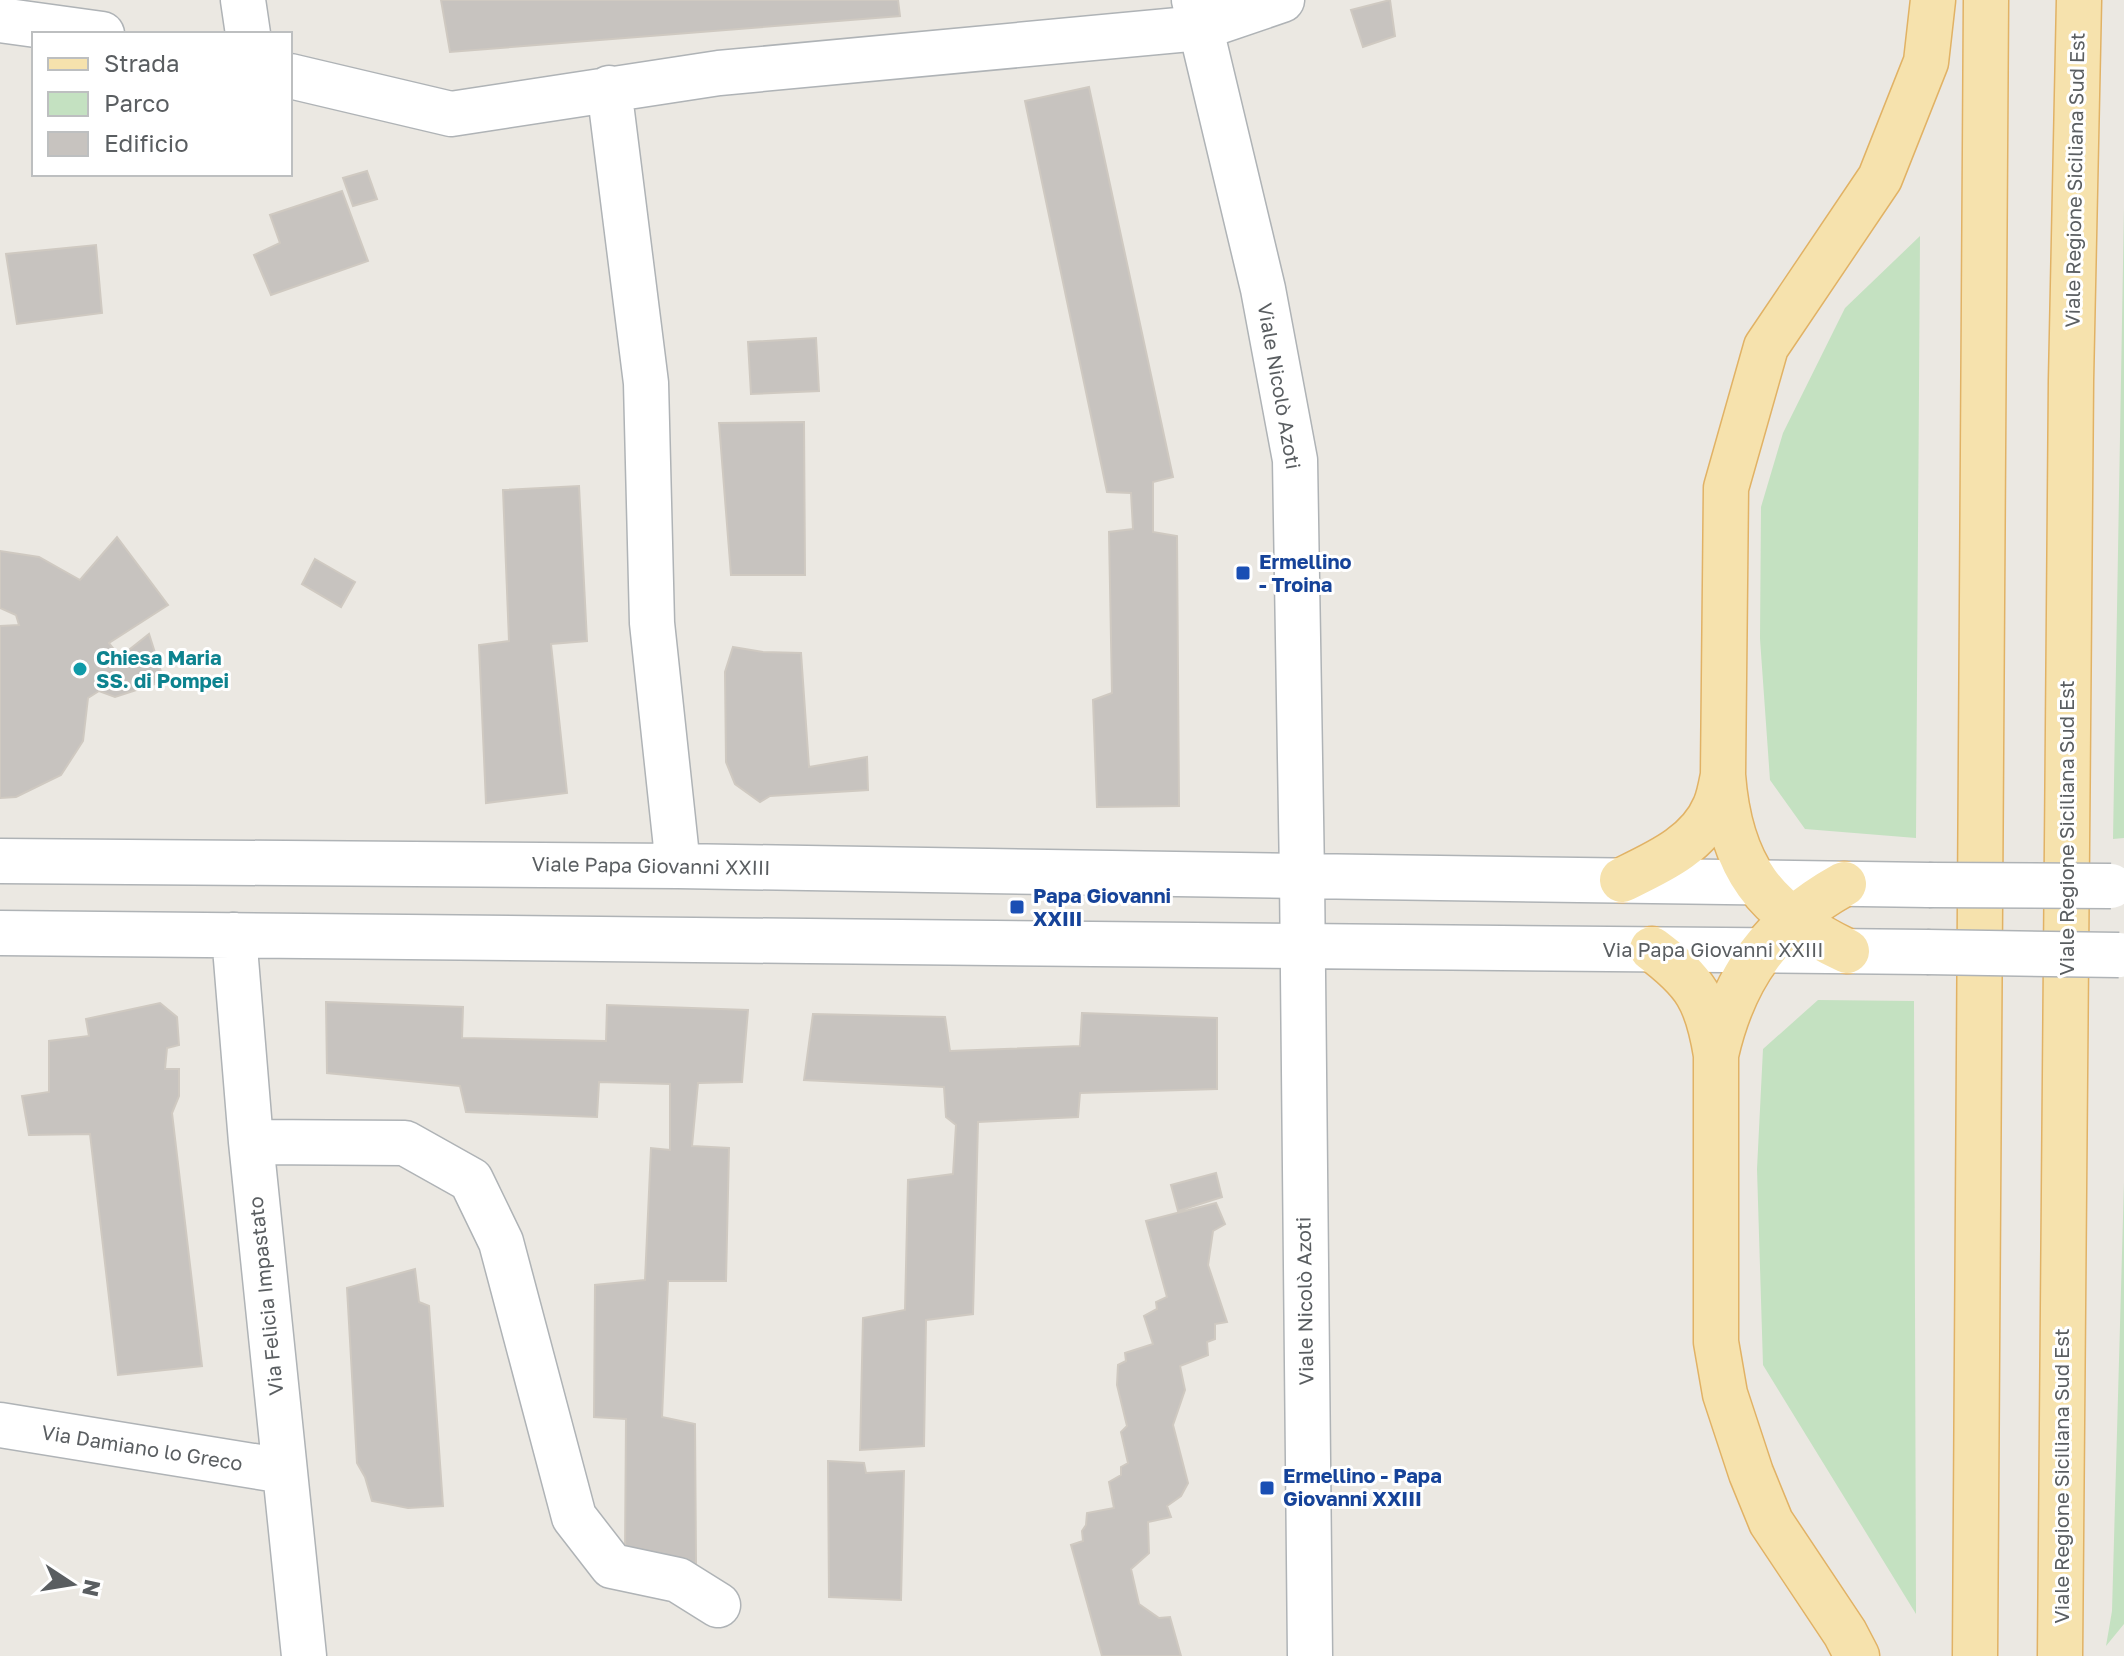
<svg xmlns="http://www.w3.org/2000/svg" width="2124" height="1656" font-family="'Golos Text',sans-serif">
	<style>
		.green { fill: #c4e1c1 }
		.building { fill: #c7c3bf; stroke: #cfc9c1; stroke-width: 2 }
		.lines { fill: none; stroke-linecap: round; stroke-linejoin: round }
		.minor-casing { stroke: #afb3b6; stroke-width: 47 }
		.tertiary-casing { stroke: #afb3b6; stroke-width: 47 }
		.primary-casing { stroke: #e1b265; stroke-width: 47 }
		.minor { stroke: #fff; stroke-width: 44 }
		.tertiary { stroke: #fff; stroke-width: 44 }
		.primary { stroke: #f6e2ad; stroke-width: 44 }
		.tertiary-bridge-casing { stroke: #afb3b6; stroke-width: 47; stroke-linecap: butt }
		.tertiary-bridge { stroke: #fff; stroke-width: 44 }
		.transit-dot { fill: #1a4fb4; stroke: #fff; stroke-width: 3 }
		.culture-dot { fill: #0f9aa8; stroke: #fff; stroke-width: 3 }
		.labels { text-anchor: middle; stroke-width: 6; stroke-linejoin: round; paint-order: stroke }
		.street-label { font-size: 20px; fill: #5a5e61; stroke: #fff }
		.transit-label { font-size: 20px; font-weight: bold; fill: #164399; stroke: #fff; text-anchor: start }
		.culture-label { font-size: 20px; font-weight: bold; fill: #0d838f; stroke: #fff; text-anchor: start }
	</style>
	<rect width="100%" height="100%" fill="#ebe8e2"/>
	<!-- green -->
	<path class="green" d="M2124,207v631l-11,1z
		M1920,236l-4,602 -111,-9 -35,-49 -10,-141 1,-132 22,-74 62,-125z
		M1818,1000l96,1 2,613 -153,-249 -6,-196 6,-120z
		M2124,1182v442l-18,22 6,-35z"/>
	<!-- building -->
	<path class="building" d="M441,0h457l2,16 -450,36z
		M1390,0l5,36 -32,11 -12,-37z
		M1089,87l84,390 -20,5v50l24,4 2,270 -82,1 -4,-107 19,-7 -3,-161 24,-3 -2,-36 -24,-1 -82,-391z
		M367,171l10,28 -24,7 -10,-28z
		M342,191l26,70 -97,34 -17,-40 26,-12 -10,-28z
		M96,245l6,68 -85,11 -11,-70z
		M816,338l3,53 -68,3 -3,-52z
		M804,422l1,153h-74l-12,-152z
		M579,486l8,155 -36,3 16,149 -81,10 -7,-158 30,-4 -6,-151z
		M117,537l51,68 -59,38 11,14 29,-23 15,47 -49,16 -16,-6 -11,7 -5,43 -22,34 -45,22 -16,1v-172l19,-1 -3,-10 -16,-7v-57l39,6 41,23z
		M315,559l40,23 -14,25 -39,-23z
		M733,647l30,5 38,1 8,114 58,-10 1,33 -98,6 -10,6 -25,-18 -9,-22 -1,-90z
		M326,1002l137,5 -1,31 144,3 1,-36 141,5 -6,72 -44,1 -6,63 37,2 -3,133h-58l-6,136 33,7 1,140 -71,-9 1,-136 -32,-2 1,-132 50,-5 6,-132 19,2v-66l-71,-2 -2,35 -131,-5 -6,-26 -133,-13z
		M160,1003l17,14 2,28 -12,3 -2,21h14v27l-7,17 30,253 -84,9 -28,-241 -61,1 -7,-39 27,-4v-51l40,-5 -3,-17z
		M1082,1013l135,5v71l-137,4 -2,24 -100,5 -5,192 -47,6 -2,126 -64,4 3,-132 42,-8 3,-130 45,-6 3,-49 -10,-8 -2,-30 -140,-7 9,-66 132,3 5,34 130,-5z
		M1216,1173l6,24 -44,14 -7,-26z
		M1216,1203l9,21 -12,7 -5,34 19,57 -12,2v15l-8,3 1,13 -28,11 5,24 -12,35 15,58 -7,13 -14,10 4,11 -23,5 1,31 -18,16 8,35 20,14 11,-1 11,39h-79l-31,-111 12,-4 -1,-10 4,-6 1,-12 27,-5 -5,-26 12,-7v-8l7,-4 -7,-31 6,-6 -10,-41 1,-20 8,-4 -1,-8 28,-9 -9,-28 13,-7 -1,-7 11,-5 -21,-76z
		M415,1269l4,33 10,4 14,200 -35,2 -36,-7 -7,-24 -8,-14 -10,-175z
		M828,1461l36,2 2,10 38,-2 -3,129 -72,-3z"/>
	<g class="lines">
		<defs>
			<path id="minor" d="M243,0l5,34
				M0,20l102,14
				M290,76l161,38 268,-41 481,-45 82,-28
				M609,88l37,295 6,240 26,243
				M0,861l678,5 624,10
				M0,933l1301,13
				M234,935l17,207 53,514
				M251,1142l154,1 66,37 30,62 73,275 38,49 66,14 40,25
				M0,1425l284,46"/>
			<path id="tertiary" d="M1194,0l69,289 32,171 7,416 8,780
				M1302,876l627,9
				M1301,946l626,6"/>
			<path id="primary" d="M1622,880c35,-17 77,-35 93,-74 4,-9 6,-21 8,-31
				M1844,884c-72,40 -110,91 -128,171v287l9,52 26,79 20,49 74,111 12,23
				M1652,949c44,33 55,51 64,106
				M1847,951c-82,-39 -117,-84 -124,-176l3,-287 40,-141 114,-169 46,-116 7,-62
				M1975,1656l11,-1656
				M2060,1656l11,-1275 8,-381"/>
		</defs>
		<!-- minor casing -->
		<use href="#minor" class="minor-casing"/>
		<!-- tertiary casing -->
		<use href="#tertiary" class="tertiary-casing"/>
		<!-- primary casing -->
		<use href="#primary" class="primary-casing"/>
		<!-- minor -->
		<use href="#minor" class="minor"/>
		<!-- tertiary -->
		<use href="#tertiary" class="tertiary"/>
		<!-- primary -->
		<use href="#primary" class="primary"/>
		<defs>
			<path id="tertiary-bridge" d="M1929,885l182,1
				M1927,952l192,3"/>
		</defs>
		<!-- tertiary-bridge casing -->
		<use href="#tertiary-bridge" class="tertiary-bridge-casing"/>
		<!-- tertiary-bridge -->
		<use href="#tertiary-bridge" class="tertiary-bridge"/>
	</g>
	<!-- markers -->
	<g class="transit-dot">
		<rect x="1235" y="565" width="16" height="16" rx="4"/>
		<rect x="1009" y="899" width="16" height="16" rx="4"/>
		<rect x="1259" y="1480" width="16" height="16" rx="4"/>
	</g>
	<circle class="culture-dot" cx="80" cy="669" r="8"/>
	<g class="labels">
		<!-- street labels -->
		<g class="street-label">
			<text transform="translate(2075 180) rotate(-89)" y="7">Viale Regione Siciliana Sud Est</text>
			<text transform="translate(1279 386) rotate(80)" y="7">Viale Nicolò Azoti</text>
			<text transform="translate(2067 828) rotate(-90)" y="7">Viale Regione Siciliana Sud Est</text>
			<text transform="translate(651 866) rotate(1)" y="7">Viale Papa Giovanni XXIII</text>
			<text x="1713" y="957">Via Papa Giovanni XXIII</text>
			<text transform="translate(266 1296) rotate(-96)" y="7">Via Felicia Impastato</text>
			<text transform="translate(1305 1301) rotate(-91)" y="7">Viale Nicolò Azoti</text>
			<text transform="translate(142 1448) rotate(9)" y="7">Via Damiano lo Greco</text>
			<text transform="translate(2062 1476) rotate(-90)" y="7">Viale Regione Siciliana Sud Est</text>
		</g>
		<!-- transit labels -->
		<g class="transit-label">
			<text x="1259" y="569">Ermellino<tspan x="1259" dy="23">- Troina</tspan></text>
			<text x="1033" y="903">Papa Giovanni<tspan x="1033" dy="23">XXIII</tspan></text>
			<text x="1283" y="1483">Ermellino - Papa<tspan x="1283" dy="23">Giovanni XXIII</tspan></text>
		</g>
		<!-- culture labels -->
		<g class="culture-label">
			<text x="96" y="665">Chiesa Maria<tspan x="96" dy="23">SS. di Pompei</tspan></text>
		</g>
	</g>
	<!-- legend -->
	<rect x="32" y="32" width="260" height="144" fill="#ffffff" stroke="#bdbfc0" stroke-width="2"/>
	<rect x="48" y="58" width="40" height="12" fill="#f6e2ad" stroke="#bdbfc0" stroke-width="2"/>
	<text x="104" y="72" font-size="24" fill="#5a5e61">Strada</text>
	<rect x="48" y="92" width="40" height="24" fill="#c4e1c1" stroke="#bdbfc0" stroke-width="2"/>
	<text x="104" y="112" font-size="24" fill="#5a5e61">Parco</text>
	<rect x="48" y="132" width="40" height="24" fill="#c7c3bf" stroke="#bdbfc0" stroke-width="2"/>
	<text x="104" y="152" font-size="24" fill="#5a5e61">Edificio</text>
	<!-- north arrow -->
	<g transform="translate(72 1584) rotate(102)" stroke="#ffffff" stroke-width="6" paint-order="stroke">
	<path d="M0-6L14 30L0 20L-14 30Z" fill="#5a5e61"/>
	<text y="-12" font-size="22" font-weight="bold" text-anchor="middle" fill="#5a5e61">N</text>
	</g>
</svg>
